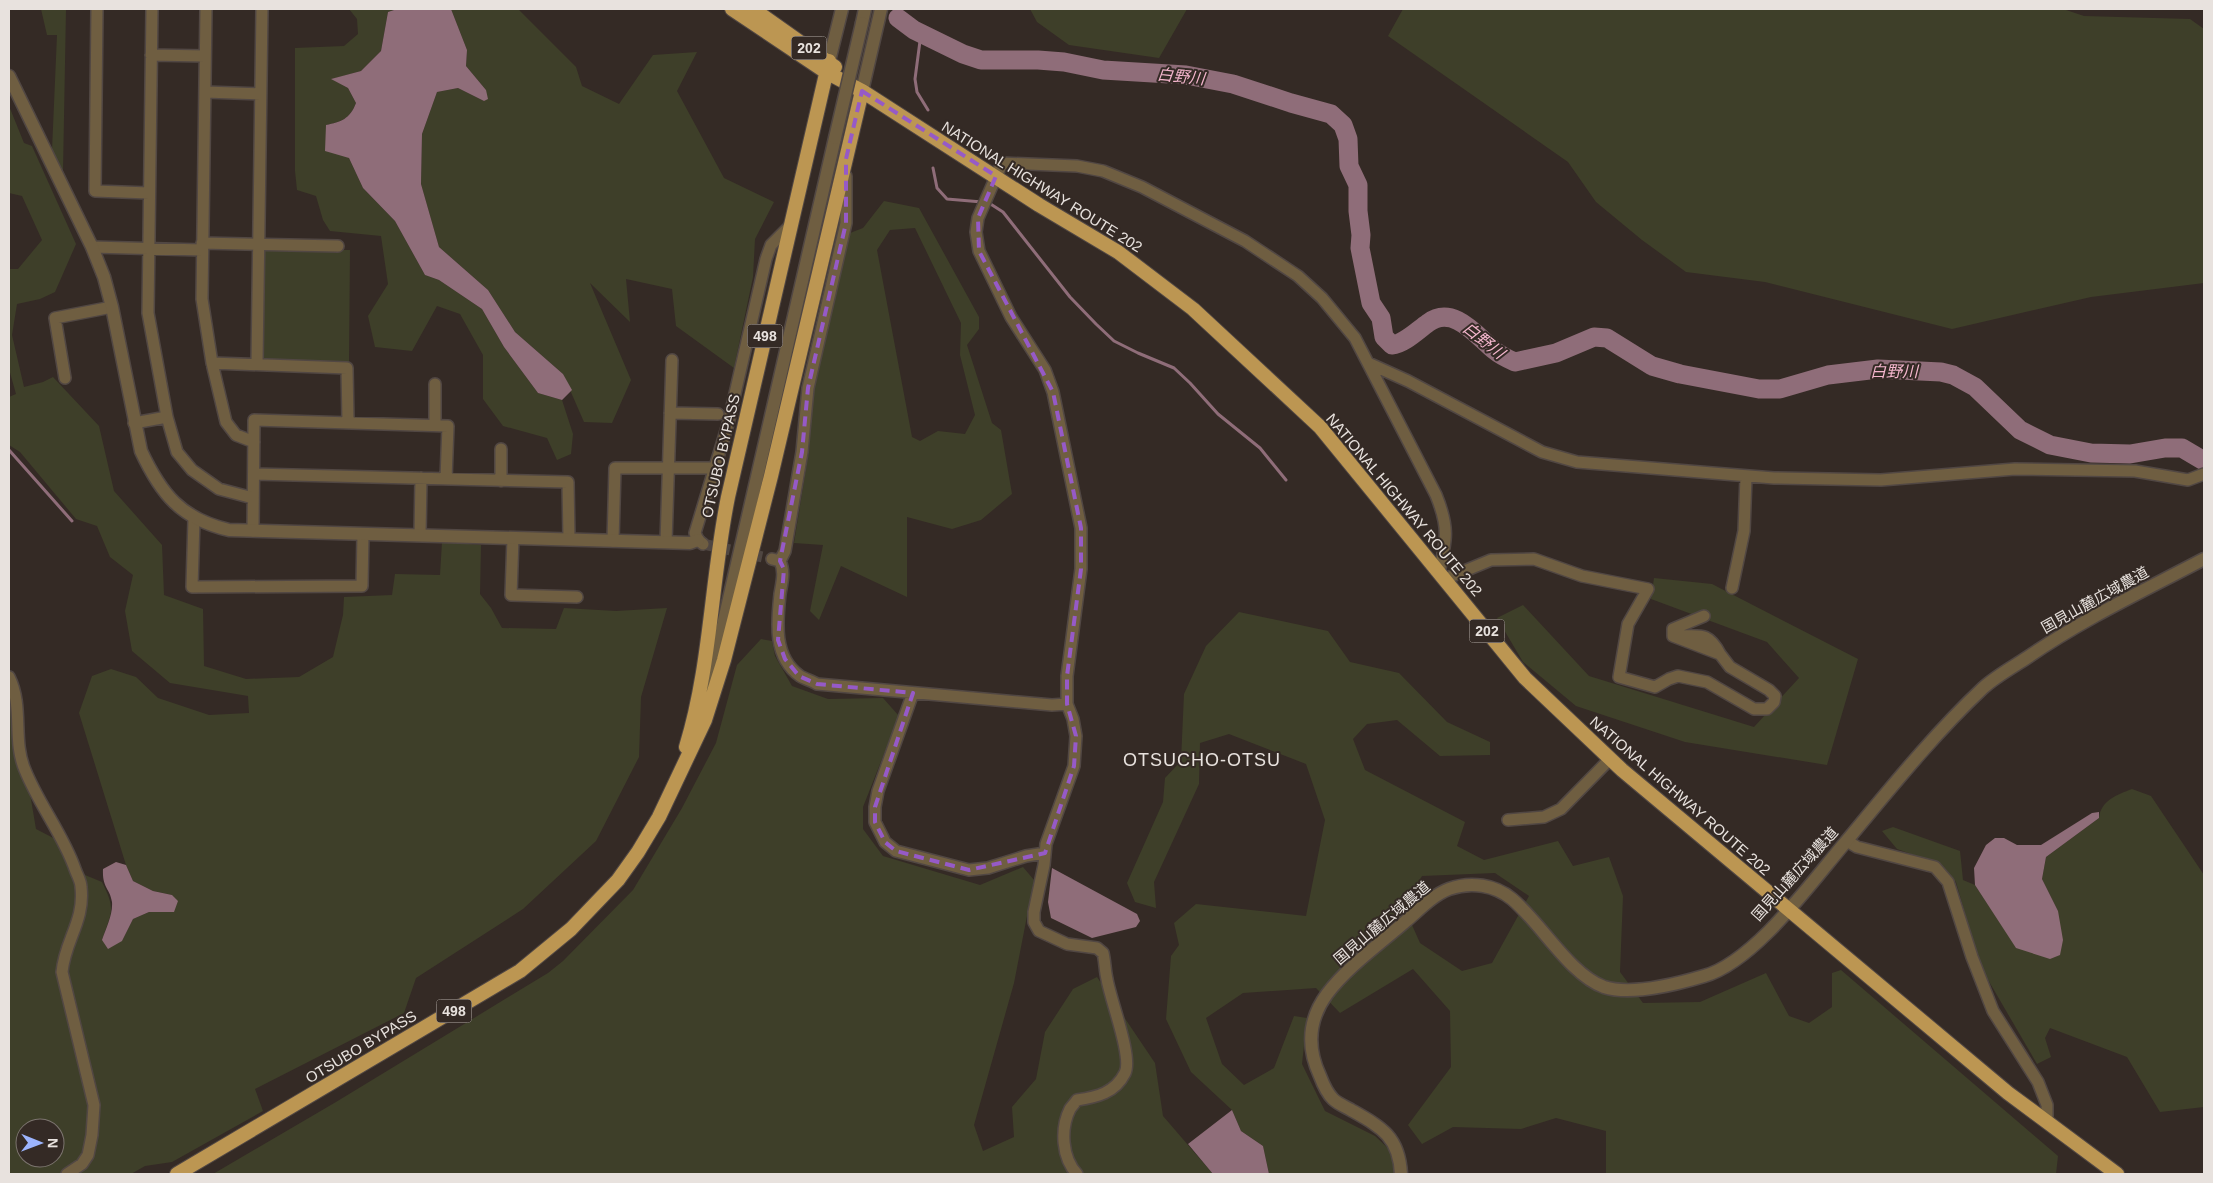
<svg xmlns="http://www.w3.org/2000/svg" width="2213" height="1183" font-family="Arial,'Noto Sans JP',sans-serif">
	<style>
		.green { fill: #3e3f29; fill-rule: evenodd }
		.water { fill: #8f6d79 }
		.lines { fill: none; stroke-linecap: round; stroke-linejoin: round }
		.stream { stroke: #8f6d79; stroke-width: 3 }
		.river { stroke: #8f6d79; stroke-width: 19 }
		.minor-tunnel { stroke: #4f4641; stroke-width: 11; stroke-dasharray: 11 5.5; stroke-linecap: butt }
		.minor-casing { stroke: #514743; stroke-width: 14 }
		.tertiary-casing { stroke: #514743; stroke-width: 15 }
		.trunk-casing { stroke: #514743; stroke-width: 16 }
		.minor { stroke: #6f5e41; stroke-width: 11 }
		.tertiary { stroke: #6f5e41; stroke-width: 12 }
		.trunk { stroke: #bc9652; stroke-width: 14 }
		.tertiary-bridge-casing { stroke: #514743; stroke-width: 15; stroke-linecap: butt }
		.tertiary-bridge { stroke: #6f5e41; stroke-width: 12 }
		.marked { fill: none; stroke: #965ac7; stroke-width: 4; stroke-dasharray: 10 6; stroke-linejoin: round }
		.labels { text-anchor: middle; stroke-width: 4; stroke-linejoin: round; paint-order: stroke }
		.shield { fill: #342a25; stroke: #b2aba6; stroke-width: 1 }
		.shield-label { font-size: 14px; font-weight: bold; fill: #e8e2de }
		.street-label { font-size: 15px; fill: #e8e2de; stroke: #342a25 }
		.water-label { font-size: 16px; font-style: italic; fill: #f4b6cd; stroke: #342a25 }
		.quarter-label { font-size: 18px; letter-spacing: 1px; fill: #e8e2de; stroke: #342a25 }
	</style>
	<rect width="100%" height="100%" fill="#342a25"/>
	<!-- green -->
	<path class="green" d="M41,9h25l-3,162 -11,-21 5,-115h-10z
		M349,9h48l-9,3 -7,39 -20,20 -29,8 16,9 8,15c-6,16 -15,19 -30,22l23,33 14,30 32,33 30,54 14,5 43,29 22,38 34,46 24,7 11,34 -2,20 -14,6 -10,-22 -44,-12 -20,-27v-44l-23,-41 -23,-8 -25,45 -37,-4 -7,-31 20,-32 -7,-48 -51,-5 -7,-11 -7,-24 -19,-6 -2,-19v-123l49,-2 14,-12 -1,-15z
		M451,9h67l58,58 6,19 37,18 34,-49 44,-3 -20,39 47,87 50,24 -19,37 -2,38 -19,91 -58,-42 -4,-37 -46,-10 4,43 -40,-39 41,97 -19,43 -28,-1 -21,-48 -48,-42 -27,-42 -49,-43 -18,-63 1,-50 15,-42 21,-4 26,13 2,-11 -20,-24 1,-16z
		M1030,9h157l-28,49 -90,-13 -32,-23z
		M1403,9h660l21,7 106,3 14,10v254l-113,14 -139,32 -187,-47 -79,-10 -44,-32 -46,-38 -28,-40 -180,-126z
		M9,106l15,37 8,3 44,98 -21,48 -15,7 -23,5 -5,31 12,52 19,-5 10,-5 46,49 15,65 48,54 2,50 39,14 1,57 42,13 53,-2 34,-20 10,-42 1,-18 48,-2 3,-21 45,1 2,-33 39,3 -1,49 11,14 11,20 54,1 8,-21 52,3 51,-3 -26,89 -2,60 -43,84 -73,68 -107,69 -12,35 -149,76 8,22 -91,51 -27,4 -14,8h-122v-482l16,72 11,65 25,13 24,33 17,7c14,28 10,29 0,58l20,1 11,-22 16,-7h25l-2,-17 -19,-4 -20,-10 -7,-16 -47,-152 13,-37 19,-7 25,8 22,21 51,17 40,-2 -1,-17 -78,-13 -38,-32 -7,-40 8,-36 -23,-18 -13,-31 -21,-7 -56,-67 -11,-7v-48l7,-3 -7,-25v-100h9l24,-29 -20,-44 -13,-3zM25,1128h30v30h-30z
		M884,201l35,7 60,109v12l-12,16 25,78 9,7 11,64 -31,26 -29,9 -45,-12v80l-66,-31 -22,54 -9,-9 13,-66 -29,-2 15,-93 4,-65 37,-152 13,-5zM915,228l46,95 -1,32 15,60 -10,19 -27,-3 -18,10 -8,-4 -35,-187 13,-20z
		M261,249l89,1 -1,112 -89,-2z
		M1654,578l58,6 146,75 -31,106 -142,-23 -109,-36 -53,-44 -26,-44 26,-13 66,71 165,51 45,-49 -32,-36 -116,-43z
		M1239,612l89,19 22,31 49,11 48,49 43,20v13l-50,1 -43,-36 -30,4 -14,15 12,31 100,52 -8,24 27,14 74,-19 15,25 36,-9 14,39 -3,76 23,31 57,-1 66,-29 23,43 20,7 23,-16v-34l9,-3 217,186 -2,18h-450v-43l-50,-13 -35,11 -68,-2 -31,17 -14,-19 43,-58 -1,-56 -37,-42 -73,44 -24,-25 -73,5 -37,25 16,46 22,21 30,-17 20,-52 13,2 -5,46 23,47 50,25 31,29 1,9h-138l-6,-28 -22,-15 -9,-21 -41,-38 -25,-53 5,-63 8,-11 -5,-22 22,-19 110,12 19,-96 -19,-56 -77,-30 -29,9 -1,41 -45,98 2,26 -21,-6 -8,-19 36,-81 2,-24 16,-17 3,-67 22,-48zM1495,873l34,23 -37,67 -30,8 -42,-28 -16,-36 18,-31z
		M761,639l11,2 3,15 17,30 36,13 55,-1 16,18 -36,91v22l20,27 97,29 43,-18 11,13 -20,103 -40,142 9,26 31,-14 -2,-30 24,-28 9,-47 28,-43 24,-12 58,86 8,53 50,58h-1000l123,-72 212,-129 15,-12 70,-71 49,-82 34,-65 21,-78z
		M2132,789l19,7 53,79v232l-44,5 -33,-55 -77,-29 -5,10 6,19 -14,7 -57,-98 -24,-84 -14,-17 -45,-16 -15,-18 11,-4 67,24 3,29 12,5 41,62 42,-36 -16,-32 4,-22 53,-39c2,-18 18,-23 33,-29z"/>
	<!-- water -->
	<path class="water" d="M397,9h54l16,41 -1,16 20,24 2,9 -4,2 -26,-13 -21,4 -15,42 -1,50 18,63 49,43 27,42 48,42 9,16 -10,10 -24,-7 -34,-46 -22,-38 -43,-29 -14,-5 -30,-54 -32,-33 -14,-30 -24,-7 1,-26c15,-3 24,-6 30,-22l-8,-15 -17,-9 30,-8 20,-20 7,-39z
		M2099,812v6l-53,39 -4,22 16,32 5,29 -3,15 -10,4 -34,-11 -41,-63 -1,-17 12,-23 9,-7h9l13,7h24l51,-32z
		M116,862l10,3 7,16 20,10 19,4 6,6 -4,11h-25l-16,7 -11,22 -14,8 -6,-9c4,-12 11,-25 10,-38 -2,-14 -10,-14 -9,-33z
		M1052,868l85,46 3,7 -4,6 -44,11 -41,-20 -3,-16z
		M1232,1110l9,21 22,15 6,28h-56l-25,-30z"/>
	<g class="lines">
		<!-- stream -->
		<path class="stream" d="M914,30l6,11 -5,38 2,13 11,18
			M933,168l4,20 10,11 35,3
			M989,203l14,9 67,85 26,27 18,17 24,12 36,15 16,15 28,31 42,34 26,32
			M9,450l63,71"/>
		<!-- river -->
		<path class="river" d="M898,18l16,12 49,24 18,6h57l26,2 39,8 83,5 47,9 58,19 40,11 12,11 5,14 1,27 9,19v26l3,24 -1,13 11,55 10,15 3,19 8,8c12,-1 26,-15 36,-22 25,-19 49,13 66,27 6,5 14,9 21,12l41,-9 38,-16 13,1 45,28 28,8 79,15h21l48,-14 50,-6 63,3 12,3 22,12 45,43 30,15 41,8 39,1 35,-6h17l22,13"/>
		<!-- minor-tunnel -->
		<path class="minor-tunnel" d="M703,544l69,15"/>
		<defs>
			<path id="minor" d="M97,9l-2,182 54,2
				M152,9l-4,304 19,104 10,35 15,18 27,19 34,9
				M206,9l-4,290 10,64 14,59 10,13 18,7
				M151,55l54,1
				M205,92l55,2
				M202,243l136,3
				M92,247l110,3
				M212,363l135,5 1,54
				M1368,363l40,18 134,71 35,10 197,16 107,2 134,-11 120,2 53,9 16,-6
				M257,364l5,-355
				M65,378l-10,-60 57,-11
				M670,413l48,1
				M134,423l33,-6
				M435,425v-41
				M254,474l314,8 1,57
				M501,481v-32
				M194,519l-2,68 170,-1 1,-52
				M253,531l1,-111 194,6 -2,53
				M420,535l1,-57
				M513,538l-2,57 66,2
				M613,541l2,-73h100
				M666,542l6,-182
				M703,544l-5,-4 -3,-7 33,-109 38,-165 5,-14 20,-20
				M772,559l8,2 5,-10 17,-99 6,-64 38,-165v-47
				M780,561c5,11 2,21 0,33 -3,28 -7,63 20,82 5,3 12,5 17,8l235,21 15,-1
				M1445,579l46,-19 43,-1 48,17 66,13 -20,35 -9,53 36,10 14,-8 9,-3 29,6 47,27h13l7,-7 1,-6 -6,-6 -39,-23 -10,-13 -47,-18v-7l31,-13
				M1732,588l12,-57 2,-54
				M1676,636c24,0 32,-5 44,18
				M9,677c15,30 3,63 16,93 14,35 38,64 50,99 2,6 6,12 6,18 4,34 -16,53 -19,85l32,133 -2,30 -4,20 -6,9 -15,10
				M913,693l-35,98 -3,16v15l10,20 11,9 73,19 19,-2 38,-12 19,-3
				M1508,820l36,-3 17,-8 49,-50
				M1847,841l10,6 78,20 13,15 24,75 21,54 45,71 9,23v17
				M1077,1174c-15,-16 -17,-45 -7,-65 2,-3 5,-6 7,-9 20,-3 38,-7 48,-27 8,-16 -15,-74 -18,-94 -2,-8 -2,-18 -4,-26l-6,-5 -30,-4 -28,-13 -5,-9v-10l10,-47 2,-21 28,-78 2,-30 -3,-17 -6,-15v-28l14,-107v-41l-28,-136 -8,-22 -34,-53 -32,-66 -3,-19 2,-14 24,-55 75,3 26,5 39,16 103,54 53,35 24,22 33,40 81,157c13,32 11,44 3,77"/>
			<path id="tertiary" d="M862,23l3,-14
				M829,61l13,-52
				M9,76l83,171 12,30 8,30 29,144c20,43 40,68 88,79l461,13 8,-3
				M862,91l19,-82
				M708,690l127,-552
				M1401,1174c-2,-38 -20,-47 -50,-64 -5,-3 -13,-6 -18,-11 -5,-5 -10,-15 -13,-23 -13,-28 -12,-56 7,-82 20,-27 54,-51 79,-73 13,-11 27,-26 43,-32 22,-8 46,-4 63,10 29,24 58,76 92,88 28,9 73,-3 100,-11 50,-14 107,-93 140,-132 45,-54 89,-109 139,-156 13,-12 30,-21 45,-31 55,-38 117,-67 176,-98"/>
			<path id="trunk" d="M732,9l94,63 36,19 177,114 79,47 75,57 127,118 205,251 97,92 386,323 109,81
				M753,9l82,58
				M686,747c25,-81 25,-167 42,-250l101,-436
				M177,1174l343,-203 51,-42 47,-49 20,-28 21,-35 46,-97 19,-60 47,-184 91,-385"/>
		</defs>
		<!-- minor casing -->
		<use href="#minor" class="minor-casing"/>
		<!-- tertiary casing -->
		<use href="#tertiary" class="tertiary-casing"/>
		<!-- trunk casing -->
		<use href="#trunk" class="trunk-casing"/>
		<!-- minor -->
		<use href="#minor" class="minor"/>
		<!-- tertiary -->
		<use href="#tertiary" class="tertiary"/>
		<!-- trunk -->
		<use href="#trunk" class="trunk"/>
		<defs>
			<path id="tertiary-bridge" d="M835,138l27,-115"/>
		</defs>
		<!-- tertiary-bridge casing -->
		<use href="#tertiary-bridge" class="tertiary-bridge-casing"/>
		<!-- tertiary-bridge -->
		<use href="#tertiary-bridge" class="tertiary-bridge"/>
	</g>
	<!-- marked area -->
	<path class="marked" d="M862,91l134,85 -18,42 1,33 74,141 28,136v41l-14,107v28l9,32 -2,30 -29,87 -76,17 -73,-19 -11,-9 -10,-20v-15l38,-114 -96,-9 -18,-8 -14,-17 -7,-19 6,-71 -4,-8 22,-109 6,-64 38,-165v-64z"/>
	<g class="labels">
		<!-- shield labels -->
		<g class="shield">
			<rect x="791.5" y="36.5" width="35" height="23" rx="4"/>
			<rect x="747.5" y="324.5" width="35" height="23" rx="4"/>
			<rect x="1469.5" y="619.5" width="35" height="23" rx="4"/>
			<rect x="436.5" y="999.5" width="35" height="23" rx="4"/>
		</g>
		<g class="shield-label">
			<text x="809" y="53">202</text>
			<text x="765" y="341">498</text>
			<text x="1487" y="636">202</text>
			<text x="454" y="1016">498</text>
		</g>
		<!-- street labels -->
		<g class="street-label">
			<text transform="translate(1042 187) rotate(32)" y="5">NATIONAL HIGHWAY ROUTE 202</text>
			<text transform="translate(721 456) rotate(-77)" y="5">OTSUBO BYPASS</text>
			<text transform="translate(1404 505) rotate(50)" y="5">NATIONAL HIGHWAY ROUTE 202</text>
			<text transform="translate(2095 600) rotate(-29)" y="5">国見山麓広域農道</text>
			<text transform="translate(1680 796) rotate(41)" y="5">NATIONAL HIGHWAY ROUTE 202</text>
			<text transform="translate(1795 874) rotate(-48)" y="5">国見山麓広域農道</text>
			<text transform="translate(1382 923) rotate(-40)" y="5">国見山麓広域農道</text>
			<text transform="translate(361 1047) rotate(-31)" y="5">OTSUBO BYPASS</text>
		</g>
		<!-- water labels -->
		<g class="water-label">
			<text transform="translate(1181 76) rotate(6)" y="6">白野川</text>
			<text transform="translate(1484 340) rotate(38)" y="6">白野川</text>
			<text x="1894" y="377">白野川</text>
		</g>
		<!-- quarter labels -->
		<g class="quarter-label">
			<text x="1202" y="766">OTSUCHO-OTSU</text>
		</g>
	</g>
	<!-- border -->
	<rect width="2213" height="1183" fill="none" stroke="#e8e2de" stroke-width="20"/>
	<!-- north arrow -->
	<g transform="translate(40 1143) rotate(91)"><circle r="24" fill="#342a25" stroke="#7c746f"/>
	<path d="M0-4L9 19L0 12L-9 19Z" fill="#9cb4fd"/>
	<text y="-8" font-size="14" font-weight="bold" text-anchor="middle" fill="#e8e2de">N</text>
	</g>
</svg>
